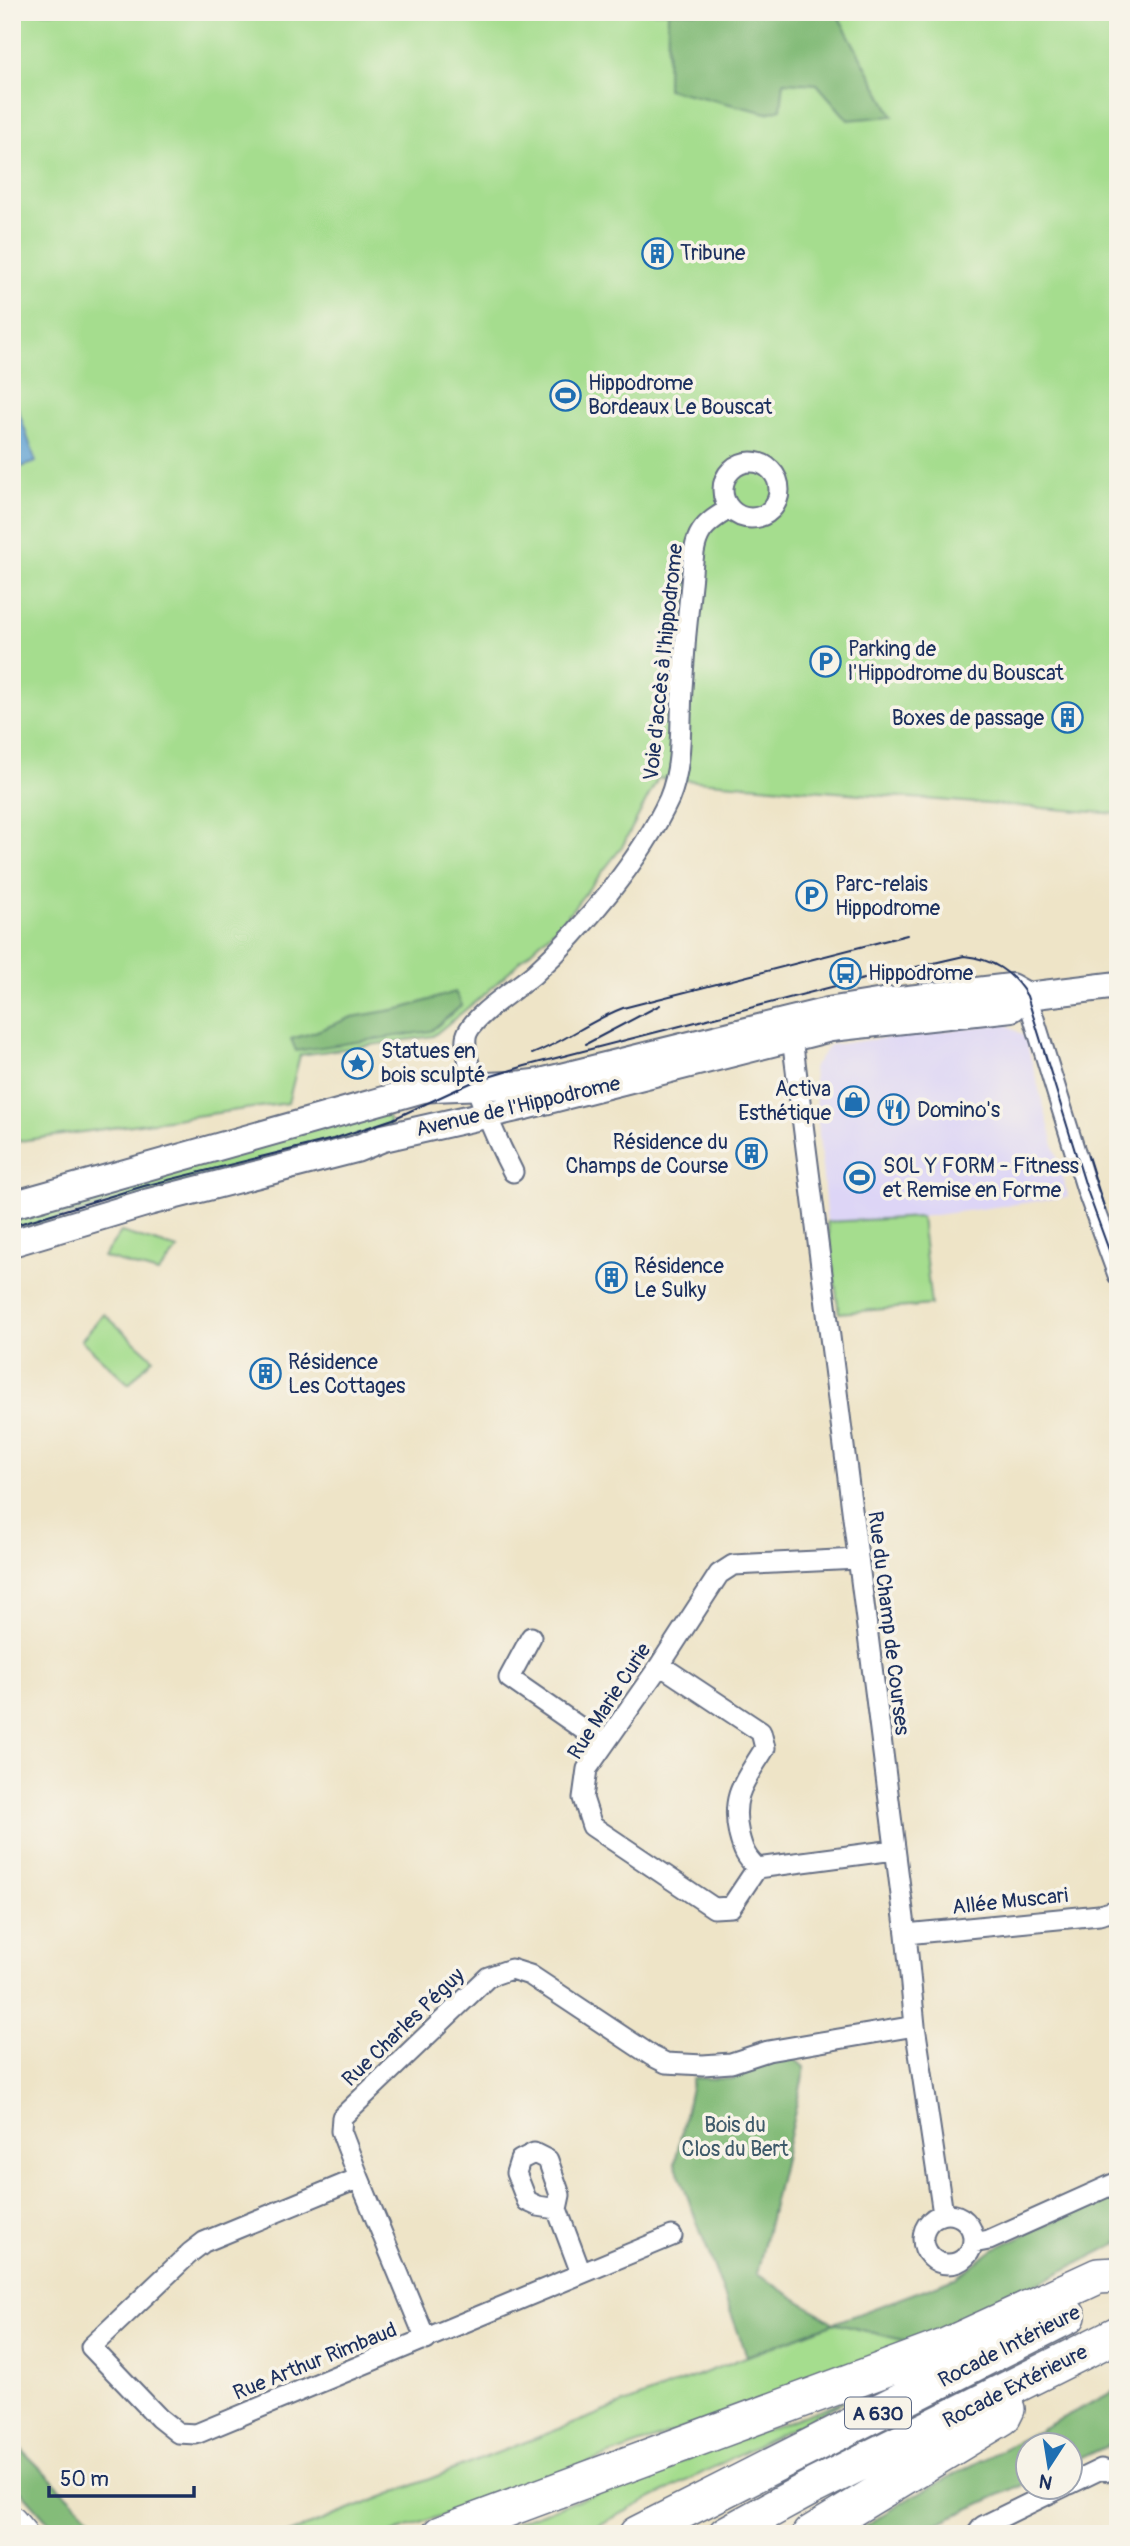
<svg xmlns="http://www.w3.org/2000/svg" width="1130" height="2546" font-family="Pangolin,sans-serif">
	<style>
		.built { fill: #ddd5f6 }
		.green { fill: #a5dd8e; stroke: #608676; stroke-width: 2 }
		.forest { fill: #84bc79; stroke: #50766c; stroke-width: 2 }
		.water { fill: #5fa1d3; stroke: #3d6898; stroke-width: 2 }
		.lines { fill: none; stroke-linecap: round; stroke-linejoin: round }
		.street-casing { stroke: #656e83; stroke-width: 23 }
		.secondary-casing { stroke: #656e83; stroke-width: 30 }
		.primary-casing { stroke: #656e83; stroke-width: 33 }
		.highway-casing { stroke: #656e83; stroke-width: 38 }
		.street { stroke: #fff; stroke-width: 19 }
		.secondary { stroke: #fff; stroke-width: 26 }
		.primary { stroke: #fff; stroke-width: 30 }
		.highway { stroke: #fff; stroke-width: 35 }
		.tram { stroke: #1b2f5e; stroke-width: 2 }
		.labels { text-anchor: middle; stroke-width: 7; stroke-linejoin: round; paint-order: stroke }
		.shield { fill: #f7f3e8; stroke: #5d6a87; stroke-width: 2 }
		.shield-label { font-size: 19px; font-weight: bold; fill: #1b2f5e }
		.poi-label { font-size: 21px; fill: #1b2f5e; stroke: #f7f3e8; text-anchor: start }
		.street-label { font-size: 21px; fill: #1b2f5e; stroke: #f7f3e8 }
		.park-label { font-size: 21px; fill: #3e5a6a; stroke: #f7f3e8 }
	</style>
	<rect width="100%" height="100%" fill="#f7f3e8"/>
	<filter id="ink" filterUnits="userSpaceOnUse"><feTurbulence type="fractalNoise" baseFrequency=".0143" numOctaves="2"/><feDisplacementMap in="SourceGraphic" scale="14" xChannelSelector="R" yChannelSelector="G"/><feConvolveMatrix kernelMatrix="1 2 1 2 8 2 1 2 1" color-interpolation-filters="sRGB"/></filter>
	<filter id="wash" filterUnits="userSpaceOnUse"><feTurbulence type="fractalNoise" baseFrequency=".00686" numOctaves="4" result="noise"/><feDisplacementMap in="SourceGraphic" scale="28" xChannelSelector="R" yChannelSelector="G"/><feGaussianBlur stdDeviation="1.57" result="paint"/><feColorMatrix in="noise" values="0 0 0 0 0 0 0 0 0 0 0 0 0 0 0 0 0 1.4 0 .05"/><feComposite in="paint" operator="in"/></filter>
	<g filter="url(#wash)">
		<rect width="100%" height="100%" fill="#eee4c7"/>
		<!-- built -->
		<path class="built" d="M1005,1023l20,14 43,160 -147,20 -94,5 -14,-154 16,-23z"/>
		<!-- green -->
		<path class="green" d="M12,12h1106v802l-460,-36 -36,69 -59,74 -77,72 -53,43 -133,19 -12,48 -276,39z
			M384,1107l7,18 -30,10 -349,96v-19z
			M921,1217l10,88 -92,8 -12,-91z
			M121,1232l57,17 -20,24 -55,-16z
			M104,1314l49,44 -24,26 -48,-44z
			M834,2323l85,21 -529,190h-103z
			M851,2398l-270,136h-95z"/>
		<!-- forest -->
		<path class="forest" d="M668,12h168l57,104 -45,4 -31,-36 -33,-2 -3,27 -14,4 -100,-24z
			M455,992l7,13 -31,26 -135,20 -5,-12 21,-6 40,-16 52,-9z
			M795,2059l10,9 -48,206 77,49 121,-45 40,-30 123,-56v51l-199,101 -85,-21 -87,33 -72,-193 18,-85 39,1 38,-19z
			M1118,2389v52l-47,22 -1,-19h-42v38l-114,52h-63l62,-38z
			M12,2440l95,94h-48l-47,-53z"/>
		<!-- water -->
		<path class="water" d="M12,391l24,71 -24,8z"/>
	</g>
	<g filter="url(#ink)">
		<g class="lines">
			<defs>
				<path id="street" d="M723 490a28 28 0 1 1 56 0a28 28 0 1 1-56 0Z
					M1027,996l60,194 31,85
					M792,1038l114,896 9,92 28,188
					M513,1172c-14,-27 -50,-105 -47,-134 2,-20 52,-50 68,-64 48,-44 108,-116 135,-175 14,-33 11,-74 13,-110 2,-35 5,-70 9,-105 2,-16 1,-38 10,-52 6,-10 18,-17 28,-23
					M858,1559l-125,6 -14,9 -59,91 -73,104 -4,29 9,28 122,82 17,-1 26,-39 137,-18
					M531,1637l-22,41 95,66
					M660,1665l101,67 4,16c-20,33 -35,47 -26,87 4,16 7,22 18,33
					M906,1934l193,-19 19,-5
					M359,2178l-155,64 -13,10 -100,95 68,71 19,15 18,1 476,-198
					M557,2209l-19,-3 -11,-5 -11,-28 4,-13 14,-7 14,7 12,35 -3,14 24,64
					M923 2239a25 25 0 1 1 50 0a25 25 0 1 1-50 0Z
					M973,2243l16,-3 129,-58
					M426,2340l-67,-162 -18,-47 1,-14 146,-140 23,-8 19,6 122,81 14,7 37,2 28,-2 37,-12 147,-25
					M1070,2484l31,-15 17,4
					M977,2534l6,-8 82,-40"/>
				<path id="secondary" d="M12,1205l411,-116c39,-4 78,-1 117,-7l288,-71 55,-9 128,-15 16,9
					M12,1243l137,-41 207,-53 27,-11 142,-32 306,-78 181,-20 15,-12 91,-11"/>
				<path id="primary" d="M12,2522l10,12"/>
				<path id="highway" d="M440,2534l504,-187 154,-71 20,-1
					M637,2534l431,-218
					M726,2534l88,-48 304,-152
					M810,2534l193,-117 4,-8"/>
			</defs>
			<!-- street casing -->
			<use href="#street" class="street-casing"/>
			<!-- secondary casing -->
			<use href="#secondary" class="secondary-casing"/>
			<!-- primary casing -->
			<use href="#primary" class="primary-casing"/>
			<!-- highway casing -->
			<use href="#highway" class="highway-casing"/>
			<!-- street -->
			<use href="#street" class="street"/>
			<!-- secondary -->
			<use href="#secondary" class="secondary"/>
			<!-- primary -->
			<use href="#primary" class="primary"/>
			<!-- highway -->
			<use href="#highway" class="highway"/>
			<!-- tram -->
			<path class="tram" d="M586,1044l74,-39
				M532,1054c32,-12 59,-34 91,-46l284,-73
				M1088,1156l17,54
				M12,1226l132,-40 189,-47 60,-20 82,-38 50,-15 322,-83 117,-27c28,3 48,15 63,40l60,194 31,85"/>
		</g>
	</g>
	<!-- icons -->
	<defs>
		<symbol id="building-ring" viewBox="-11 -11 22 22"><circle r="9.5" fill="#f7f3e8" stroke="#1f6fb2" stroke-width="1.5"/><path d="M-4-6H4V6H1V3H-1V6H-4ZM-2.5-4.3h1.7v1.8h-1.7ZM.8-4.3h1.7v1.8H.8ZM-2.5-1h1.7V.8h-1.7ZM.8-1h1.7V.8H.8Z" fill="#1f6fb2"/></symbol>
		<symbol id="stadium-ring" viewBox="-11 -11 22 22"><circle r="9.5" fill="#f7f3e8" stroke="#1f6fb2" stroke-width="1.5"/><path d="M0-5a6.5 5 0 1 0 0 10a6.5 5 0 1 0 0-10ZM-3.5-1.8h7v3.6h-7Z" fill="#1f6fb2"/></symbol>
		<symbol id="parking-ring" viewBox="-11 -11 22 22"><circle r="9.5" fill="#f7f3e8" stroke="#1f6fb2" stroke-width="1.5"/><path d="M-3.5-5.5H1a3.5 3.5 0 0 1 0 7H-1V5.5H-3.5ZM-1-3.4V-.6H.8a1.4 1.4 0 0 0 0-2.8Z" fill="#1f6fb2"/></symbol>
		<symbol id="bus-ring" viewBox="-11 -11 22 22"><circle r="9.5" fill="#f7f3e8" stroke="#1f6fb2" stroke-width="1.5"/><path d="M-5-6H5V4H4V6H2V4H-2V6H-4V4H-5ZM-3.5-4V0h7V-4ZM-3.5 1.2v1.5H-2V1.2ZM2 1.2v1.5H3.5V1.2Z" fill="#1f6fb2"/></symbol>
		<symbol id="sight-ring" viewBox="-11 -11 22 22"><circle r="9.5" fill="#f7f3e8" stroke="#1f6fb2" stroke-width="1.5"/><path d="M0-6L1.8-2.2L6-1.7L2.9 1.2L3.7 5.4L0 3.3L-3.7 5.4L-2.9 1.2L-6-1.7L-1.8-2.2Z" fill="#1f6fb2"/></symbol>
		<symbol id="shop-ring" viewBox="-11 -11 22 22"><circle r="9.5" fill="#f7f3e8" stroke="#1f6fb2" stroke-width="1.5"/><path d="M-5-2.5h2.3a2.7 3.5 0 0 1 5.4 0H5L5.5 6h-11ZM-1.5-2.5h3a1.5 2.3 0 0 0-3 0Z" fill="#1f6fb2"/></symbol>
		<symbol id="restaurant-ring" viewBox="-11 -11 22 22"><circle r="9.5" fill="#f7f3e8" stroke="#1f6fb2" stroke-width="1.5"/><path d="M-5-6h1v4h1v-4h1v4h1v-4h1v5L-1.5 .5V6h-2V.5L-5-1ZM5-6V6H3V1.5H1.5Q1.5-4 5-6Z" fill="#1f6fb2"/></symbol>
	</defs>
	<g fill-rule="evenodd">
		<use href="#building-ring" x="640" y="236" width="35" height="35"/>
		<use href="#stadium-ring" x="548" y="378" width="35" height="35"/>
		<use href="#parking-ring" x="808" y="644" width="35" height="35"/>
		<use href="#building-ring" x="1050" y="700" width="35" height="35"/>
		<use href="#parking-ring" x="794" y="878" width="35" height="35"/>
		<use href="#bus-ring" x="828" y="956" width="35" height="35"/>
		<use href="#sight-ring" x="340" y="1046" width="35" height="35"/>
		<use href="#shop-ring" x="836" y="1084" width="35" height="35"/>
		<use href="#restaurant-ring" x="876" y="1092" width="35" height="35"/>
		<use href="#building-ring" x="734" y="1136" width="35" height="35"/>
		<use href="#stadium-ring" x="842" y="1160" width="35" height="35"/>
		<use href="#building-ring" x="594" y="1260" width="35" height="35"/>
		<use href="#building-ring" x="248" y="1356" width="35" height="35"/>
	</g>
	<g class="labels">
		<!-- shield labels -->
		<rect class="shield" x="845" y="2397.5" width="66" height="31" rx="5"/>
		<g class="shield-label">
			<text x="878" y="2420">A 630</text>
		</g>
		<!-- poi labels -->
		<g class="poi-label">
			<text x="680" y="260">Tribune</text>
			<text x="588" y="390">Hippodrome<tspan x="588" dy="24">Bordeaux Le Bouscat</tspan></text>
			<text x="848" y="656">Parking de<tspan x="848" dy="24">l'Hippodrome du Bouscat</tspan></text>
			<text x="1044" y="725" text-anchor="end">Boxes de passage</text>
			<text x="835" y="891">Parc-relais<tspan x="835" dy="24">Hippodrome</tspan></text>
			<text x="868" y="980">Hippodrome</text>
			<text x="381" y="1058">Statues en<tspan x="381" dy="24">bois sculpté</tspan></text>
			<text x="831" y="1096" text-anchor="end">Activa<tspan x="831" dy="24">Esthétique</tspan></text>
			<text x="917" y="1117">Domino's</text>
			<text x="728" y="1149" text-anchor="end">Résidence du<tspan x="728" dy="24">Champs de Course</tspan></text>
			<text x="883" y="1173">SOL Y FORM - Fitness<tspan x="883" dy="24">et Remise en Forme</tspan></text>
			<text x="634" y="1273">Résidence<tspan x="634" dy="24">Le Sulky</tspan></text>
			<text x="288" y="1369">Résidence<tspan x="288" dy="24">Les Cottages</tspan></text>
		</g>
		<!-- street labels -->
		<g class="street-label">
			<text transform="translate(663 662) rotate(-84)" y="7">Voie d'accès à l'hippodrome</text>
			<text transform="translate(518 1106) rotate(-13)" y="7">Avenue de l'Hippodrome</text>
			<text transform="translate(889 1623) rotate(83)" y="7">Rue du Champ de Courses</text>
			<text transform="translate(609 1701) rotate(-57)" y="7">Rue Marie Curie</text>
			<text transform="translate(1010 1901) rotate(-6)" y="7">Allée Muscari</text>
			<text transform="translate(403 2027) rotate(-44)" y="7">Rue Charles Péguy</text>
			<text transform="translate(1009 2346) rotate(-27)" y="7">Rocade Intérieure</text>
			<text transform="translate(315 2361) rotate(-22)" y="7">Rue Arthur Rimbaud</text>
			<text transform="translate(1015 2386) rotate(-27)" y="7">Rocade Extérieure</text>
		</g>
		<!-- park labels -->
		<g class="park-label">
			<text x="735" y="2132">Bois du<tspan x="735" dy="24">Clos du Bert</tspan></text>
		</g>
	</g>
	<!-- margin -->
	<rect width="1130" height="2546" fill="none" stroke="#f7f3e8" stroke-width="42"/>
	<!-- north arrow -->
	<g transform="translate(1049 2466) rotate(192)"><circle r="33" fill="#f7f3e8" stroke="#9fa5b1" stroke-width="2"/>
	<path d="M0-5L12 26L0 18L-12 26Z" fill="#1f6fb2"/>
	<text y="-10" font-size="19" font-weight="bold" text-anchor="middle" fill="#1b2f5e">N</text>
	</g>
	<!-- scale -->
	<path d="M49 2486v10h145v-10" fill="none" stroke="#1b2f5e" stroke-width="3.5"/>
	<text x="60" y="2486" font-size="21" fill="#1b2f5e" stroke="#f7f3e8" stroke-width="5" paint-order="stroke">50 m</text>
</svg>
